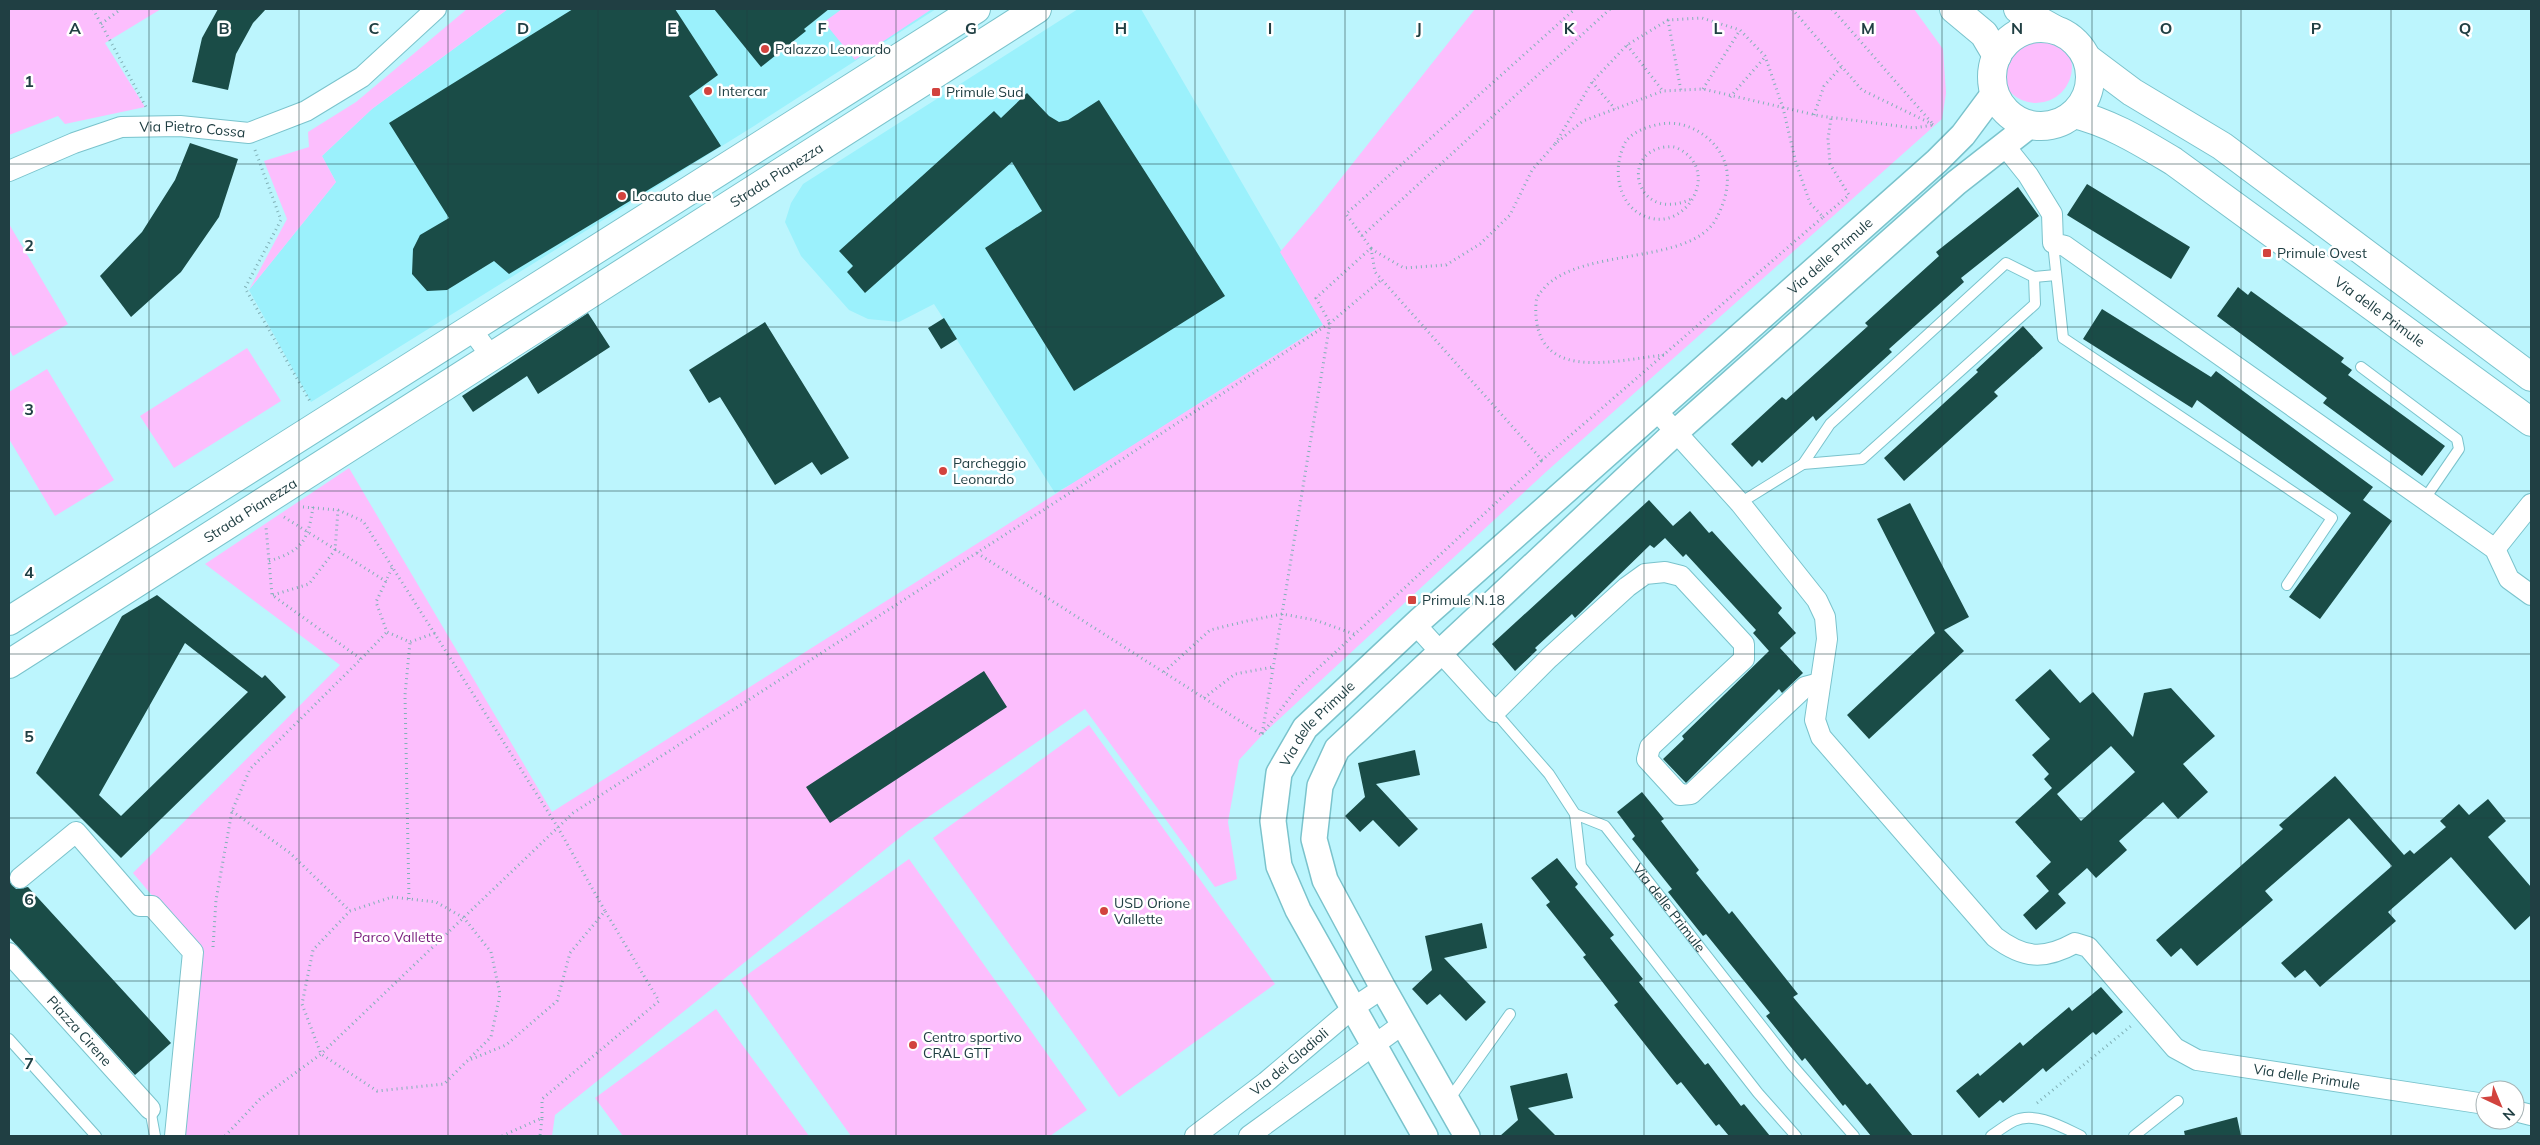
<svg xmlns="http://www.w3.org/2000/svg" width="2540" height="1145" font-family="Mulish,sans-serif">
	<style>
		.built { fill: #9bf1fc }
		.green { fill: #fcbefd }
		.building { fill: #1a4c47; fill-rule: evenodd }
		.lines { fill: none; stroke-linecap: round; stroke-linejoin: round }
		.service-casing { stroke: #7ac3cc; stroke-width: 12 }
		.minor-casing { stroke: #7ac3cc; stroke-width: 22 }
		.tertiary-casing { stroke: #7ac3cc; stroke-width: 28 }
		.secondary-casing { stroke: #7ac3cc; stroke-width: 30 }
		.path { stroke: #81b1b7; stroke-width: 3; stroke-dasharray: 1 4; stroke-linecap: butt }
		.service { stroke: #fff; stroke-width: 10 }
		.minor { stroke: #fff; stroke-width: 20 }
		.tertiary { stroke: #fff; stroke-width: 25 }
		.secondary { stroke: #fff; stroke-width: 28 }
		.grid { fill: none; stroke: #203f43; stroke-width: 1; stroke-opacity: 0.55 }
		.poi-dot { fill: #d2433e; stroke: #fff; stroke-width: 2 }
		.labels { text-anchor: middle; stroke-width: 5; stroke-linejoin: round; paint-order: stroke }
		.poi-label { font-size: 14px; fill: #203f43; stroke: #fff; text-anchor: start }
		.street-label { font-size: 14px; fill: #203f43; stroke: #fff }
		.park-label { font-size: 14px; fill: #791f7d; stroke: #fff }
		.grid-label { font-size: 16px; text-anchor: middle; font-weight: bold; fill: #203f43; stroke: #fff; stroke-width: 5; stroke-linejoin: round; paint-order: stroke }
	</style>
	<rect width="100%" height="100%" fill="#bcf5fd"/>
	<!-- built -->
	<path class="built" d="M508,9h428l-182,117 -443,276 -62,-112 87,-108 -14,-26 50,-47z
		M1078,9h63l183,315 -245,156 -24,13 -121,-189 -35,18 -31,-3 -19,-9 -48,-54 -16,-34 6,-19 12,-19z"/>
	<!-- green -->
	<path class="green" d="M9,9h152l-56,34 40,64 -80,17 -7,-8 -49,19z
		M467,9h41l-136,100 -50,47 14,26 -87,108 38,-71 -23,-58 45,-14 -1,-15 48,-30z
		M842,9h90l-77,51 -31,-38z
		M1475,9h439l29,40 3,44 -4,26 -395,352 -285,264 -23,25 -11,62 9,57 -22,8 -130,-178 -177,122 -353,284 -3,21h-370l18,-184 -67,-79 207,-208 -135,-101 144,-96 203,344 771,-487 -43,-73 35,-41z
		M2000 67a36 36 0 1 1 72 0a36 36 0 1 1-72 0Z
		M9,224l59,100 -55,32 -4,-7z
		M247,348l34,53 -107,67 -34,-52z
		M47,369l67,111 -59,36 -46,-77v-47z
		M1089,725l186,259 -156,113 -186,-259z
		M909,859l178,251 -37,26h-199l-111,-156z
		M716,1009l93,127h-186l-28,-38z"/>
	<!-- building -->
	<path class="building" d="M218,9h48l-13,14 -17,31 -8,36 -36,-8 10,-44z
		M573,9h102l43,66 -29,21 32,50 -212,128 -15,-13 -47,29 -20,1 -15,-17 1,-25 7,-14 29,-17 -60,-95z
		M714,9h115l-25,20 2,2 -45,36z
		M1027,93l22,23 10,6 9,-2 31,-20 126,196 -151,95 -89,-143 57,-37 -30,-49 -147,131 -18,-21 6,-6 -14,-15 155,-140 7,7z
		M190,143l48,16 -19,58 -38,55 -50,45 -31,-41 42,-44 33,-52z
		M2087,184l103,63 -19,32 -104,-64z
		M2018,187l21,29 -78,62 3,4 -75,67 3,3 -76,69 -3,-5 -51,47 -3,-3 -7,7 -21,-23 51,-47 4,3 82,-74 -3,-3 74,-67 -3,-4z
		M2238,287l10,8 3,-4 93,67 -3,4 11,8 -4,5 97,71 -23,30 -99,-73 4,-5 -110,-82z
		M2102,309l109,68 5,-6 157,116 -10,13 29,21 -72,98 -31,-22 62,-84 -154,-113 -5,8 -109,-69z
		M588,313l22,34 -72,47 -11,-18 -54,36 -11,-16z
		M944,318l13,21 -16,10 -13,-21z
		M765,322l84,136 -28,17 -9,-13 -37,23 -55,-88 -11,6 -20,-33z
		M2023,326l20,22 -49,44 4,4 -94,85 -20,-23 94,-86 -2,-2z
		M1649,500l24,26 17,-15 19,22 3,-2 70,77 -4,5 18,20 -16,15 23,25 -21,20 -3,-4 -93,94 -23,-24 21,-20 -2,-3 87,-85 -16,-18 3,-3 -70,-76 -3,3 -18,-19 -11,10 -4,-3 -75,73 -3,-4 -37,34 2,2 -22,21 -23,-27z
		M1910,503l59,114 -25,13 20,21 -95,88 -22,-24 88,-82 -58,-114z
		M157,595l105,83 3,-3 21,22 -165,161 -85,-85 86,-157zM185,643l63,49 -127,124 -22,-21z
		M2050,669l30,34 13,-11 40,45 11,-44 27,-5 44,48 -32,28 25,28 -30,27 -15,-17 -44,39 8,9 -31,28 -9,-10 -29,26 8,9 -30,27 -13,-15 26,-24 -13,-15 15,-14 -36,-40 37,-34 -8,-9 5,-5 -17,-19 18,-16 -35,-39zM2111,746l24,26 -54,49 -24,-27z
		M984,671l23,36 -177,116 -24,-36z
		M1415,750l5,25 -44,9 42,45 -19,18 -26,-27 -13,12 -15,-16 20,-19 -7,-34z
		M2335,776l69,79 6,-5 4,4 32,-27 -6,-6 19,-17 10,11 19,-16 18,22 -18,16 43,50v28l-16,15 -64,-73 -63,55 8,9 -76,66 -15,-17 -10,8 -14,-15 111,-97 -43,-48 -84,73 8,9 -76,66 -16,-18 -10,9 -15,-17 127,-111 -4,-4z
		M1642,792l22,27 -3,2 38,49 -3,3 33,41 3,-3 66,83 -5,3 74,88 3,-2 43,53h-42l-26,-32 -2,2 -38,-48 -3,3 -36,-45 4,-3 -64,-79 -3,2 -35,-44 4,-3 -40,-50 3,-3 -18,-24z
		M1557,858l21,26 -3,3 39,48 -4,3 33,41 -4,3 66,83 3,-2 33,43 3,-2 26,32h-41l-10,-12 -3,2 -35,-44 -4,3 -63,-80 4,-3 -35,-45 3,-2 -40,-50 4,-3 -19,-24z
		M9,881l7,8 12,-2 143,156 -36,32 -126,-138z
		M1482,923l5,25 -43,10 42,44 -20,19 -26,-27 -13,11 -15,-16 20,-19 -7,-34z
		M2101,987l22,25 -27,23 -3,-3 -47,40 -3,-4 -40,35 -3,-3 -21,18 -23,-27 22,-18 2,3 40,-34 3,4 46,-39 3,4z
		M1567,1073l6,25 -45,10 28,28h-56l18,-16 -8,-34z
		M2237,1117l4,19h-56l-1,-5z"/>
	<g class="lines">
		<defs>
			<g id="service">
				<path d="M2053,243l10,95 269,180 -45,67"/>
				<path d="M2034,277l22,-2"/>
				<path d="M2361,367l96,72 2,10 -35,51"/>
				<path d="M1803,464l59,-5 173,-155 -1,-27"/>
				<path d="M1740,503l63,-39 27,-40 176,-161 28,14"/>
				<path d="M1495,712l54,62 26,40"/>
				<path d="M9,1039l87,97"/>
				<path d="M1448,1101l62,-87"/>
				<path d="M150,1109l5,27"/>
				<path id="s1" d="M1796,1136l-38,-43 -177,-227 -6,-52 30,12 187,239 62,71"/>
				<path d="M1991,1136c7,-5 15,-11 23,-15 21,-10 48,6 67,15"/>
				<path d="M2134,1136l44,-35"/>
			</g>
			<g id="minor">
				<path d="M2004,145l24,30 24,39 1,29 12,3 430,303 14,30 22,16"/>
				<path id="s2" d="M9,171l65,-28 47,-16 59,-1 69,7 57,-22 56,-34 74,-68"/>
				<path d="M471,329l20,27"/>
				<path id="s3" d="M1655,409l85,94 77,97 8,17 2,22 -12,81 6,17 174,200c29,22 49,23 80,6l13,4 87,101 22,12 288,44"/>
				<path d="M2495,549l36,-45"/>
				<path d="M1415,624l80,88 54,-54 78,-71 18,-13 20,-2 16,4 63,68v15l-94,88 -3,12 33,36 11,-1 114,-107 15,-4"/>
				<path d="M20,878l56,-46 64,74h12l41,46 -18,184"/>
				<path id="s4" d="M9,953l141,156"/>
				<path d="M2515,1111l16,4"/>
				<path id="s5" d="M1195,1136l71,-54 87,-74 30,-20"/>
				<path d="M1249,1136l154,-112"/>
			</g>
			<g id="tertiary">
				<path id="s6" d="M1425,1136l-127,-226 -19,-44 -6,-45 6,-48 26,-45 114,-107 518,-460 26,-26 32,-43"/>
				<path d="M1467,1136l-84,-148 -58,-108 -11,-41 6,-53 17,-37 340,-318 279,-248 74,-58"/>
			</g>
			<g id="secondary">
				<path d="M1954,9l30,25 13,22"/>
				<path d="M2018,9l36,20"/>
				<circle cx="2041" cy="77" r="49"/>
				<path d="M2088,59l44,33 90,54 309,231"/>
				<path id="s7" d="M2074,114c37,9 67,28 99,47l358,261"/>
				<path d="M9,621l967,-612"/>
				<path id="s8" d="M9,664l1028,-655"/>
			</g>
		</defs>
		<!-- service casing -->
		<use href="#service" class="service-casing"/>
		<!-- minor casing -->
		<use href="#minor" class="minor-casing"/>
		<!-- tertiary casing -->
		<use href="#tertiary" class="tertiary-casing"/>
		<!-- secondary casing -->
		<use href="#secondary" class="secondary-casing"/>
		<!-- path -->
		<path class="path" d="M93,9l53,98
			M1792,9l70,81 72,35
			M1832,9l100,114
			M1668,20l13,71
			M101,24l20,-15
			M1627,45l36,46
			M1592,82l23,27
			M1703,89l37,-59
			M1730,97l35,-40
			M1814,115l10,-29 18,-20
			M255,150l26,70 -36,68 66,115
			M1823,217l26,-22 -19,-31 -2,-25 3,-21
			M1362,236l248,-227
			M1371,248l4,24 167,188 281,-243 -13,-14 -14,-40 -13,-55 -18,-52 -25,-26 -38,-12 -34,2 -41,25 -35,37 -37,62
			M1371,249l33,19 42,-3 34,-21 30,-29 22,-45 23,-26 28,-23 80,-30 40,-2 117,27 94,12 20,-3
			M1664,355c-54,6 -133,29 -128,-53 1,-7 5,-10 9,-15 38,-40 146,-22 171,-68 9,-16 15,-38 9,-56 -8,-25 -38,-44 -64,-39 -12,2 -27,7 -35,17 -2,3 -4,9 -5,12 -8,25 1,58 29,65 39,11 71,-50 27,-70 -4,-2 -8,-1 -12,-1 -47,6 -28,79 28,51
			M303,507l35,3 25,11 194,305 48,85 -35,42 -13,48 -51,44 -39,16
			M284,517l103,65
			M977,553l285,182 68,-412 51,-43
			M269,561c33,-10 39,-20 44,-54
			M392,568l-16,34 11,30 23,10 25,-9
			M273,595l36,-11 26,-34 3,-40
			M361,659l26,-27
			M1164,672l46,-42 37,-9 35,-7 33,6 39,14
			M1204,698l31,-24 38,-7
			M1262,734l36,-47 244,-227
			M232,811l58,42 60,58
			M392,897l44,5 28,16 27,34 9,42 -9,43 -47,47 -67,7 -56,-37 -19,-50 11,-54 37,-39z
			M409,899l-4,-204 5,-53
			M213,947l3,-47 16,-89 18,-42 111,-110 -89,-64 -6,-68
			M2037,1103l94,-77
			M542,1118v-19l117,-98 -54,-90
			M225,1136l35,-37 61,-45 252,-241 551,-355 206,-135 -14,-25 55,-50 -25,-34 229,-205
			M502,1136l40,-18 -2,18"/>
		<!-- service -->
		<use href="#service" class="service"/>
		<!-- minor -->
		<use href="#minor" class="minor"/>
		<!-- tertiary -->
		<use href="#tertiary" class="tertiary"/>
		<!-- secondary -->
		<use href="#secondary" class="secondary"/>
	</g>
	<!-- grid -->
	<path class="grid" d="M149,9v1127M299,9v1127M448,9v1127M598,9v1127M747,9v1127M896,9v1127M1046,9v1127M1195,9v1127M1345,9v1127M1494,9v1127M1644,9v1127M1793,9v1127M1942,9v1127M2092,9v1127M2241,9v1127M2391,9v1127M9,164h2522M9,327h2522M9,491h2522M9,654h2522M9,818h2522M9,981h2522"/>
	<!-- markers -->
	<g class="poi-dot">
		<circle cx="765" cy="49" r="5"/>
		<circle cx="708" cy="91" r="5"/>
		<rect x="931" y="87" width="10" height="10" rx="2.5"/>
		<circle cx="622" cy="196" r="5"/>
		<rect x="2262" y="248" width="10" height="10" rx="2.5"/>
		<circle cx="943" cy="471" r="5"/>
		<rect x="1407" y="595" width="10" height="10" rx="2.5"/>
		<circle cx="1104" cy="911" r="5"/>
		<circle cx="913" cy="1045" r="5"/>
	</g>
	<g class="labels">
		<!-- poi labels -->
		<g class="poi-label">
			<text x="775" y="54">Palazzo Leonardo</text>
			<text x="718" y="96">Intercar</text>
			<text x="946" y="97">Primule Sud</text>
			<text x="632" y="201">Locauto due</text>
			<text x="2277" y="258">Primule Ovest</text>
			<text x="953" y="468">Parcheggio<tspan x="953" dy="16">Leonardo</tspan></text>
			<text x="1422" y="605">Primule N.18</text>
			<text x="1114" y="908">USD Orione<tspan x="1114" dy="16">Vallette</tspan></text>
			<text x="923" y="1042">Centro sportivo<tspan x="923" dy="16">CRAL GTT</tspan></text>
		</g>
		<!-- street labels -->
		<g class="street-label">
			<text dy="5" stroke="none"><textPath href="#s2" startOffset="192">Via Pietro Cossa</textPath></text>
			<text dy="5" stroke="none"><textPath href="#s8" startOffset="910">Strada Pianezza</textPath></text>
			<text dy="5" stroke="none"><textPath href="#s6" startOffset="1159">Via delle Primule</textPath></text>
			<text dy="5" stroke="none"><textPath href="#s7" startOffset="366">Via delle Primule</textPath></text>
			<text dy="5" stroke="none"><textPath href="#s8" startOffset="286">Strada Pianezza</textPath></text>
			<text dy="5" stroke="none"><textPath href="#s6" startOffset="464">Via delle Primule</textPath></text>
			<text dy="5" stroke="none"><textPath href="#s1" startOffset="534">Via delle Primule</textPath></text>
			<text dy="5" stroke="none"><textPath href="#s4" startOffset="105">Piazza Cirene</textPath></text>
			<text dy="5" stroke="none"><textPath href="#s5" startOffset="120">Via dei Gladioli</textPath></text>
			<text dy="5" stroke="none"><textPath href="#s3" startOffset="1026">Via delle Primule</textPath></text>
		</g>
		<!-- park labels -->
		<g class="park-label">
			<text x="398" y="942">Parco Vallette</text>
		</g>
	</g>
	<g class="grid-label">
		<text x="75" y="34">A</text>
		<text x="224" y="34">B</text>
		<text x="374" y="34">C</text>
		<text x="523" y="34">D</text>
		<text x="672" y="34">E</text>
		<text x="822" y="34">F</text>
		<text x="971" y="34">G</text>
		<text x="1121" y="34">H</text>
		<text x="1270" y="34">I</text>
		<text x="1419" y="34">J</text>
		<text x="1569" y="34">K</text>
		<text x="1718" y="34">L</text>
		<text x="1868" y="34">M</text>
		<text x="2017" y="34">N</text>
		<text x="2166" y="34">O</text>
		<text x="2316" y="34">P</text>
		<text x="2465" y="34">Q</text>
		<text x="29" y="87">1</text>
		<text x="29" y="251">2</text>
		<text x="29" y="415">3</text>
		<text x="29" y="578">4</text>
		<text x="29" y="742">5</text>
		<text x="29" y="905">6</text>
		<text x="29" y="1069">7</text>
	</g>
	<!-- border -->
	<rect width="2540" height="1145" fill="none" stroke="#203f43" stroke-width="20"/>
	<!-- north arrow -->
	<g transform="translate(2500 1105) rotate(136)"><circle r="24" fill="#ffffff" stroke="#a6b2b4"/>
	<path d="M0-4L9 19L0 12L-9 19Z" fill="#d2433e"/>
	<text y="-8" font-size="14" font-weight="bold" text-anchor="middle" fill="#203f43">N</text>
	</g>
</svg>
